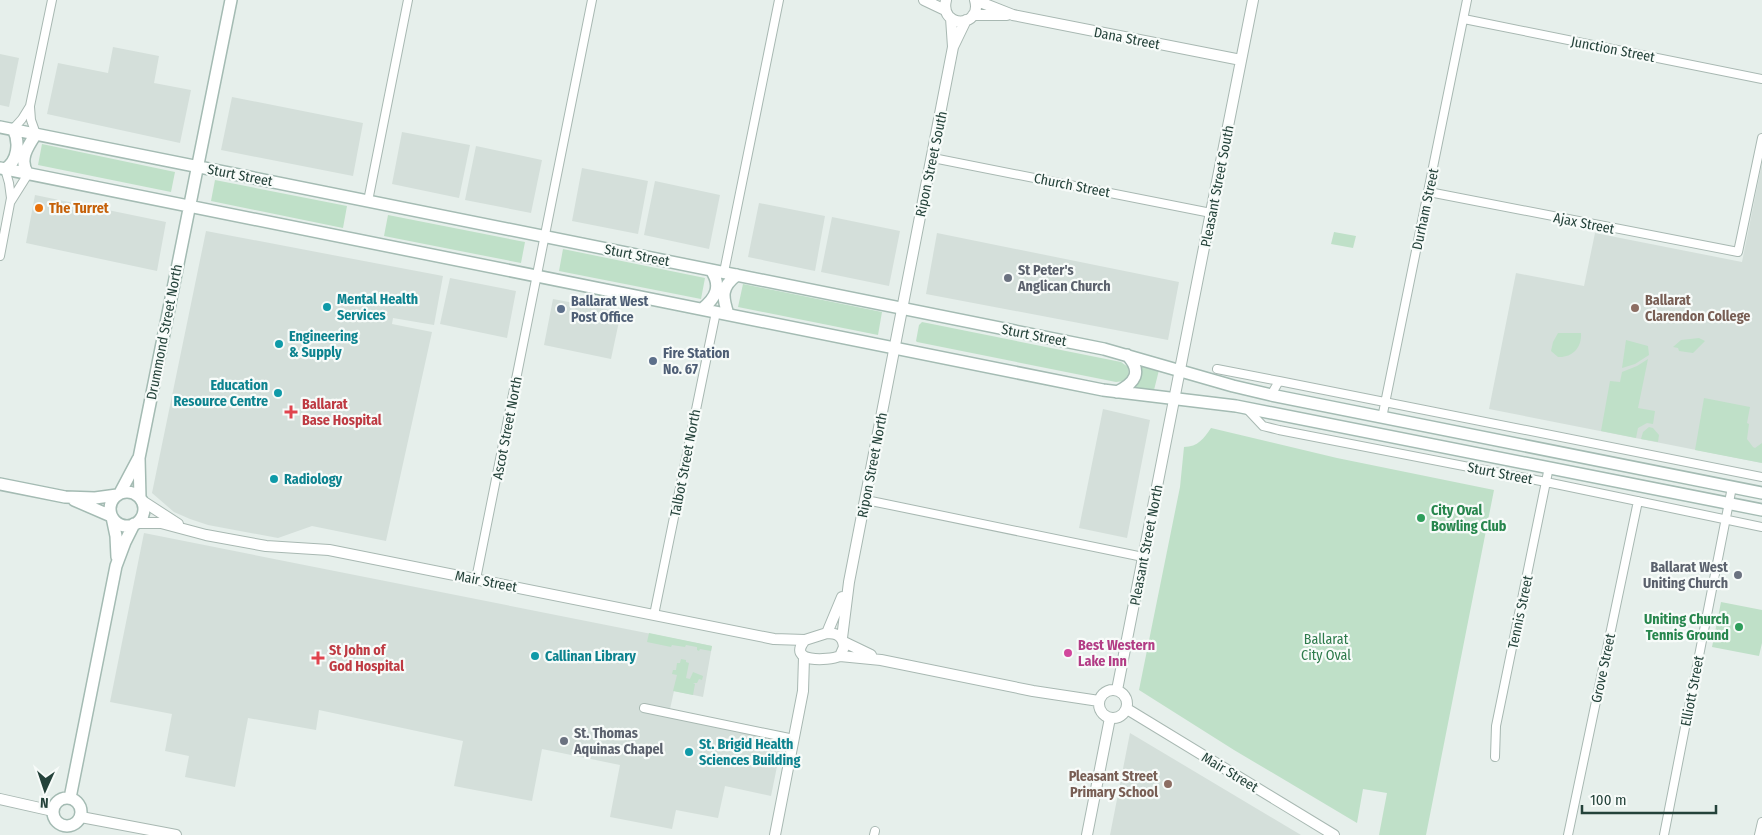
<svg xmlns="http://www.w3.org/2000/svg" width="1762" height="835" font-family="'Fira Sans Condensed',sans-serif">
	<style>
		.built { fill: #d4dfda }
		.green { fill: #bfe0c8 }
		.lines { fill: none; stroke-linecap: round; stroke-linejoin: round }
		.minor-casing { stroke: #a8b8b2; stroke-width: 10 }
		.tertiary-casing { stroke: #a8b8b2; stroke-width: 12 }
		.secondary-casing { stroke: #a4bbb3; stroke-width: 14 }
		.minor { stroke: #fff; stroke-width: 8 }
		.tertiary { stroke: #fff; stroke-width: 10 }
		.secondary { stroke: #fff; stroke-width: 11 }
		.food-dot { fill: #e8710a; stroke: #f7fbf9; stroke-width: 2 }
		.worship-dot { fill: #6b7280; stroke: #f7fbf9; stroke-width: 2 }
		.culture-dot { fill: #0f9aa8; stroke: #f7fbf9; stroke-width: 2 }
		.education-dot { fill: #8d6e63; stroke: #f7fbf9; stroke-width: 2 }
		.service-dot { fill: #5c6f8a; stroke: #f7fbf9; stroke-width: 2 }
		.health-dot { fill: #e0444e; stroke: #f7fbf9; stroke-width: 2 }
		.leisure-dot { fill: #2e9e5b; stroke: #f7fbf9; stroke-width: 2 }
		.hotel-dot { fill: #d1479c; stroke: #f7fbf9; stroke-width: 2 }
		.labels { text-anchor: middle; stroke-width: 4.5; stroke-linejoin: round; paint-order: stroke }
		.street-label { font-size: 14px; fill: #24423a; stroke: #f7fbf9 }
		.food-label { font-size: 14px; font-weight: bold; fill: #c56008; stroke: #f7fbf9; text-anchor: start }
		.worship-label { font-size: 14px; font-weight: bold; fill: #5b616d; stroke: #f7fbf9; text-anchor: start }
		.culture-label { font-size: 14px; font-weight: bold; fill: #0d838f; stroke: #f7fbf9; text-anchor: start }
		.education-label { font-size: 14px; font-weight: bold; fill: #785e54; stroke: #f7fbf9; text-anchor: start }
		.service-label { font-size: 14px; font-weight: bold; fill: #4e5e75; stroke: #f7fbf9; text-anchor: start }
		.health-label { font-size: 14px; font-weight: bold; fill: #be3a42; stroke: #f7fbf9; text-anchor: start }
		.leisure-label { font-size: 14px; font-weight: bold; fill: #27864d; stroke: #f7fbf9; text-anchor: start }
		.park-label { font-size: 14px; fill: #2d7a4b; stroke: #f7fbf9 }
		.hotel-label { font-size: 14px; font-weight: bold; fill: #b23c85; stroke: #f7fbf9; text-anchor: start }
	</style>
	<rect width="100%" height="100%" fill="#e6efeb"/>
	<!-- built -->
	<path class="built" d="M113,47l46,9 -5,27 37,7 -11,53 -133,-29 11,-51 50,10z
		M0,54l19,4 -10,49 -9,-2z
		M232,97l131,26 -10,53 -132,-26z
		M402,132l68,13 -11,53 -67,-14z
		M476,146l66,14 -11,53 -66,-13z
		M1762,163v300l-273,-54 27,-136 68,13 11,-53 147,29z
		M582,168l66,13 -10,53 -66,-13z
		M655,181l65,14 -11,54 -65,-14z
		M35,195l131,27 -9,49 -131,-28z
		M759,203l66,13 -10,55 -67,-14z
		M832,217l68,14 -11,55 -68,-14z
		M206,231l237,45 -9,49 -41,-7 -1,6 40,8 -46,209 -74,-15 -34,12 -70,-13 -18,-6 -16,-7 -22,-19z
		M937,233l242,49 -11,58 -242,-46z
		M450,278l66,13 -9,47 -67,-14z
		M553,299l68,13 -10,47 -67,-14z
		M1103,409l47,11 -23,118 -48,-10z
		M144,533l568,113 -9,51 -29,-6 -4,18 114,23 -13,64 -46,-10 -7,32 -42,-8 -4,19 -62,-12 10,-52 -78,-16 -10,52 -78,-15 9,-45 -144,-31 -3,20 -68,-12 -13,69 -50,-10 4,-21 -24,-5 7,-37 -62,-12z
		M1130,733l171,102h-191z"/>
	<!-- green -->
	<path class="green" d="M42,144l133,28 -4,20 -133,-27z
		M215,180l132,26 -4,22 -132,-27z
		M388,215l137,27 -4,21 -137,-27z
		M1334,232l22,4 -3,12 -22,-4z
		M563,249l142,29 -4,21 -142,-28z
		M743,284l139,28 -4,23 -140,-28z
		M922,322l199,40 7,5 1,8 -5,6 -8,1 -199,-40 -1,-1 3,-16z
		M1558,333h23c1,15 -9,25 -23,24l-7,-6 2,-9z
		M1699,338l6,3 -12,12 -14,-2 -1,-3 -5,-1 8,-7z
		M1626,340l22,6 1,9 -14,9 -13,4z
		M1648,359l-10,49 17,3 -2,13 -6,-1 -9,5 -2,10 -35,-7 9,-50 10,1 2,-10 15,-6z
		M1137,364l22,6 -5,20 -22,-1z
		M1704,398l46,9 -3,16 2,1 -2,15 6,8 2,1 7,-5v20l-67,-13z
		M1649,427l4,1 6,7 -1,7 -17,-3 2,-7z
		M1211,428l126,30 157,32 -68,345h-47l8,-42 -24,-4 -6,34 -123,-73 -95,-60 41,-203 4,-40c14,0 20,-9 27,-19z
		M1721,602l41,8v33l-3,13 -47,-9z
		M649,633l63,13 -1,5 -11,-2 -1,2 -2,-1v-3l-11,-2 -1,2 -13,-2 -1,2 -24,-5z
		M681,659l5,1v2l3,1 -3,15 4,1 3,-7 10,4 -1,4 -3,-1 -2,4h-4l2,1 -2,11 -20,-4 4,-16 -5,-1 1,-4h3l1,-7h3z"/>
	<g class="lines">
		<defs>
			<path id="minor" d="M1464,19l298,60
				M30,107l1,13 5,14
				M13,129l9,-10 8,-13 22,-106
				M933,158l278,55
				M1429,192l309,60 24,-114
				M11,201l17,-27
				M368,201l40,-201
				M0,256l11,-58 -2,-15 -4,-14
				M724,272l55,-272
				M1217,369l62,12
				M1271,395l8,-14 483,96
				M1247,409l16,17 16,4 267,52 216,45
				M1382,418l85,-418
				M866,500l277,57
				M476,579l116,-579
				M654,615l62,-303
				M644,708l150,31
				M1495,757l1,-31 53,-259
				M874,835l1,-4
				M1568,835l70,-334
				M1664,835l68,-348
				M1759,835l3,-13"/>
			<path id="tertiary" d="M924,0l21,10
				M946,0c-7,29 37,28 29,0
				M975,0l38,15 228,45
				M973,15h34
				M951,18l2,29
				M141,500l37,24
				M137,523h24l45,12 60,11 63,4 445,89 31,1
				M827,633c10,0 16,3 17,14l-4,9c-12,5 -54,7 -35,-16z
				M827,633l15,-36
				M842,638l7,-56 104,-535 13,-27
				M844,642l27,13
				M840,656l41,4 152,31 66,10
				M1099 704a14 14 0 1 1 28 0a14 14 0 1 1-28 0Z
				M1117,690c44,-230 91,-460 136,-690
				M1127,709l207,126
				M0,799l53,12
				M81,817l95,18
				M775,835l28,-144 1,-34
				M1087,835l23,-117"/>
			<path id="secondary" d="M0,127l1104,222 129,37 38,9 491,98
				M0,168l1103,222 133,16 526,104
				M5,169c13,-8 15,-27 8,-40
				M28,174c-10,-14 0,-28 8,-40
				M702,309c14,-11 20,-23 9,-39
				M728,314c-6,-18 -7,-27 9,-39
				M1117,392c18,-9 26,-20 10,-37
				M0,484l65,13 30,1 22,-3
				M110 509a17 17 0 1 1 34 0a17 17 0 1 1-34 0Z
				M120,493l18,-34
				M140,498l-1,-40 92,-458
				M74,500l37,16
				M112,517l4,19 1,21
				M53 812a14 14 0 1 1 28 0a14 14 0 1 1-28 0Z
				M70,798l46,-232 9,-24 9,-18"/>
		</defs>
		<!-- minor casing -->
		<use href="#minor" class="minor-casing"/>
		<!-- tertiary casing -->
		<use href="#tertiary" class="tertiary-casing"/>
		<!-- secondary casing -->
		<use href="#secondary" class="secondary-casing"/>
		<!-- minor -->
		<use href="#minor" class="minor"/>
		<!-- tertiary -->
		<use href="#tertiary" class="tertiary"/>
		<!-- secondary -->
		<use href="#secondary" class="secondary"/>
	</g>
	<!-- markers -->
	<circle class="food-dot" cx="39" cy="208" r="5"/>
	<g class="worship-dot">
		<circle cx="1008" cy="278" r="5"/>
		<circle cx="1738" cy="575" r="5"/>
		<circle cx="564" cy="741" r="5"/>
	</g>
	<g class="culture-dot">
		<circle cx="327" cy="307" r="5"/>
		<circle cx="279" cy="344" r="5"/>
		<circle cx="278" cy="393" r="5"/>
		<circle cx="274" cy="479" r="5"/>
		<circle cx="535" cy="656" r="5"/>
		<circle cx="689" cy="752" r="5"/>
	</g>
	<g class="education-dot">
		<circle cx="1635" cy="308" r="5"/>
		<circle cx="1168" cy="784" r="5"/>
	</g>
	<g class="service-dot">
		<circle cx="561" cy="309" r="5"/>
		<circle cx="653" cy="361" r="5"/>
	</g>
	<g class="health-dot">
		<path d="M288.5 404.5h5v5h5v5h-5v5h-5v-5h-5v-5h5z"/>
		<path d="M315.5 650.5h5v5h5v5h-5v5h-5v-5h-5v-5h5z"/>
	</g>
	<g class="leisure-dot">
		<circle cx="1421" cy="518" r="5"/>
		<circle cx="1739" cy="627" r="5"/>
	</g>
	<circle class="hotel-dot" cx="1068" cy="653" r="5"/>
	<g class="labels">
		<!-- street labels -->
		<g class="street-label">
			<text transform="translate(1127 38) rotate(11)" y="5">Dana Street</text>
			<text transform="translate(1613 49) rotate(11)" y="5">Junction Street</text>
			<text transform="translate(931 164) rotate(-78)" y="5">Ripon Street South</text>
			<text transform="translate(240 175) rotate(11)" y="5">Sturt Street</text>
			<text transform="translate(1072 185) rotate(11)" y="5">Church Street</text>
			<text transform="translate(1217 186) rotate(-79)" y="5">Pleasant Street South</text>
			<text transform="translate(1425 209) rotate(-78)" y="5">Durham Street</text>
			<text transform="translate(1584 223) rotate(11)" y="5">Ajax Street</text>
			<text transform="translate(637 255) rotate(11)" y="5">Sturt Street</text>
			<text transform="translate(164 332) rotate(-79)" y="5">Drummond Street North</text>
			<text transform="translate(1034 335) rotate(11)" y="5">Sturt Street</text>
			<text transform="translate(507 428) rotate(-79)" y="5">Ascot Street North</text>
			<text transform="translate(685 463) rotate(-79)" y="5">Talbot Street North</text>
			<text transform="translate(872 465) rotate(-79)" y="5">Ripon Street North</text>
			<text transform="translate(1500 473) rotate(11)" y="5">Sturt Street</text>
			<text transform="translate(1146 545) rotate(-79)" y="5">Pleasant Street North</text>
			<text transform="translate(486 581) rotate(11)" y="5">Mair Street</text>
			<text transform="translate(1520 612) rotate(-78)" y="5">Tennis Street</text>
			<text transform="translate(1603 668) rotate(-78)" y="5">Grove Street</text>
			<text transform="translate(1692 691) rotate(-79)" y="5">Elliott Street</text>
			<text transform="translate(1230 772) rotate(31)" y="5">Mair Street</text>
		</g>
		<!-- food labels -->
		<g class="food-label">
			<text x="49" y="213">The Turret</text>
		</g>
		<!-- worship labels -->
		<g class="worship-label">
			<text x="1018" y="275">St Peter's<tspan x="1018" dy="16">Anglican Church</tspan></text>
			<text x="1728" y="572" text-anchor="end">Ballarat West<tspan x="1728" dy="16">Uniting Church</tspan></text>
			<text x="574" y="738">St. Thomas<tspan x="574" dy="16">Aquinas Chapel</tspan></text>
		</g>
		<!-- culture labels -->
		<g class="culture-label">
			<text x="337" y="304">Mental Health<tspan x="337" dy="16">Services</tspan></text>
			<text x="289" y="341">Engineering<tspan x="289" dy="16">&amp; Supply</tspan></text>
			<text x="268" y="390" text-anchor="end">Education<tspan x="268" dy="16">Resource Centre</tspan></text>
			<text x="284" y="484">Radiology</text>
			<text x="545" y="661">Callinan Library</text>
			<text x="699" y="749">St. Brigid Health<tspan x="699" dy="16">Sciences Building</tspan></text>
		</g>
		<!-- education labels -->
		<g class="education-label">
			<text x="1645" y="305">Ballarat<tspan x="1645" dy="16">Clarendon College</tspan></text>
			<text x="1158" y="781" text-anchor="end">Pleasant Street<tspan x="1158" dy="16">Primary School</tspan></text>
		</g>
		<!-- service labels -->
		<g class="service-label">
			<text x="571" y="306">Ballarat West<tspan x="571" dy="16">Post Office</tspan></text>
			<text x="663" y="358">Fire Station<tspan x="663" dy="16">No. 67</tspan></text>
		</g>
		<!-- health labels -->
		<g class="health-label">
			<text x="302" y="409">Ballarat<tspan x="302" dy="16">Base Hospital</tspan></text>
			<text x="329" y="655">St John of<tspan x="329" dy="16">God Hospital</tspan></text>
		</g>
		<!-- leisure labels -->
		<g class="leisure-label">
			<text x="1431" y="515">City Oval<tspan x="1431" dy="16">Bowling Club</tspan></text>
			<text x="1729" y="624" text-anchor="end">Uniting Church<tspan x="1729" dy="16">Tennis Ground</tspan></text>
		</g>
		<!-- park labels -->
		<g class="park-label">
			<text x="1326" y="644">Ballarat<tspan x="1326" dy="16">City Oval</tspan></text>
		</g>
		<!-- hotel labels -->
		<g class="hotel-label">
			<text x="1078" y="650">Best Western<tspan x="1078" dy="16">Lake Inn</tspan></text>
		</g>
	</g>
	<!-- north arrow -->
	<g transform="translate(45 790) rotate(183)" stroke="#f7fbf9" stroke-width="4" paint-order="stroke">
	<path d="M0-4L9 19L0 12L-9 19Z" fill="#24423a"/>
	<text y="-8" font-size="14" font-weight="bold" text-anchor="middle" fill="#24423a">N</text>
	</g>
	<!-- scale -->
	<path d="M1582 805v8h134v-8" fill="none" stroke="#24423a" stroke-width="2.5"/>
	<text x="1590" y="805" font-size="15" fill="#24423a" stroke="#f7fbf9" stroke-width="4" paint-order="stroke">100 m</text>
</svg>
